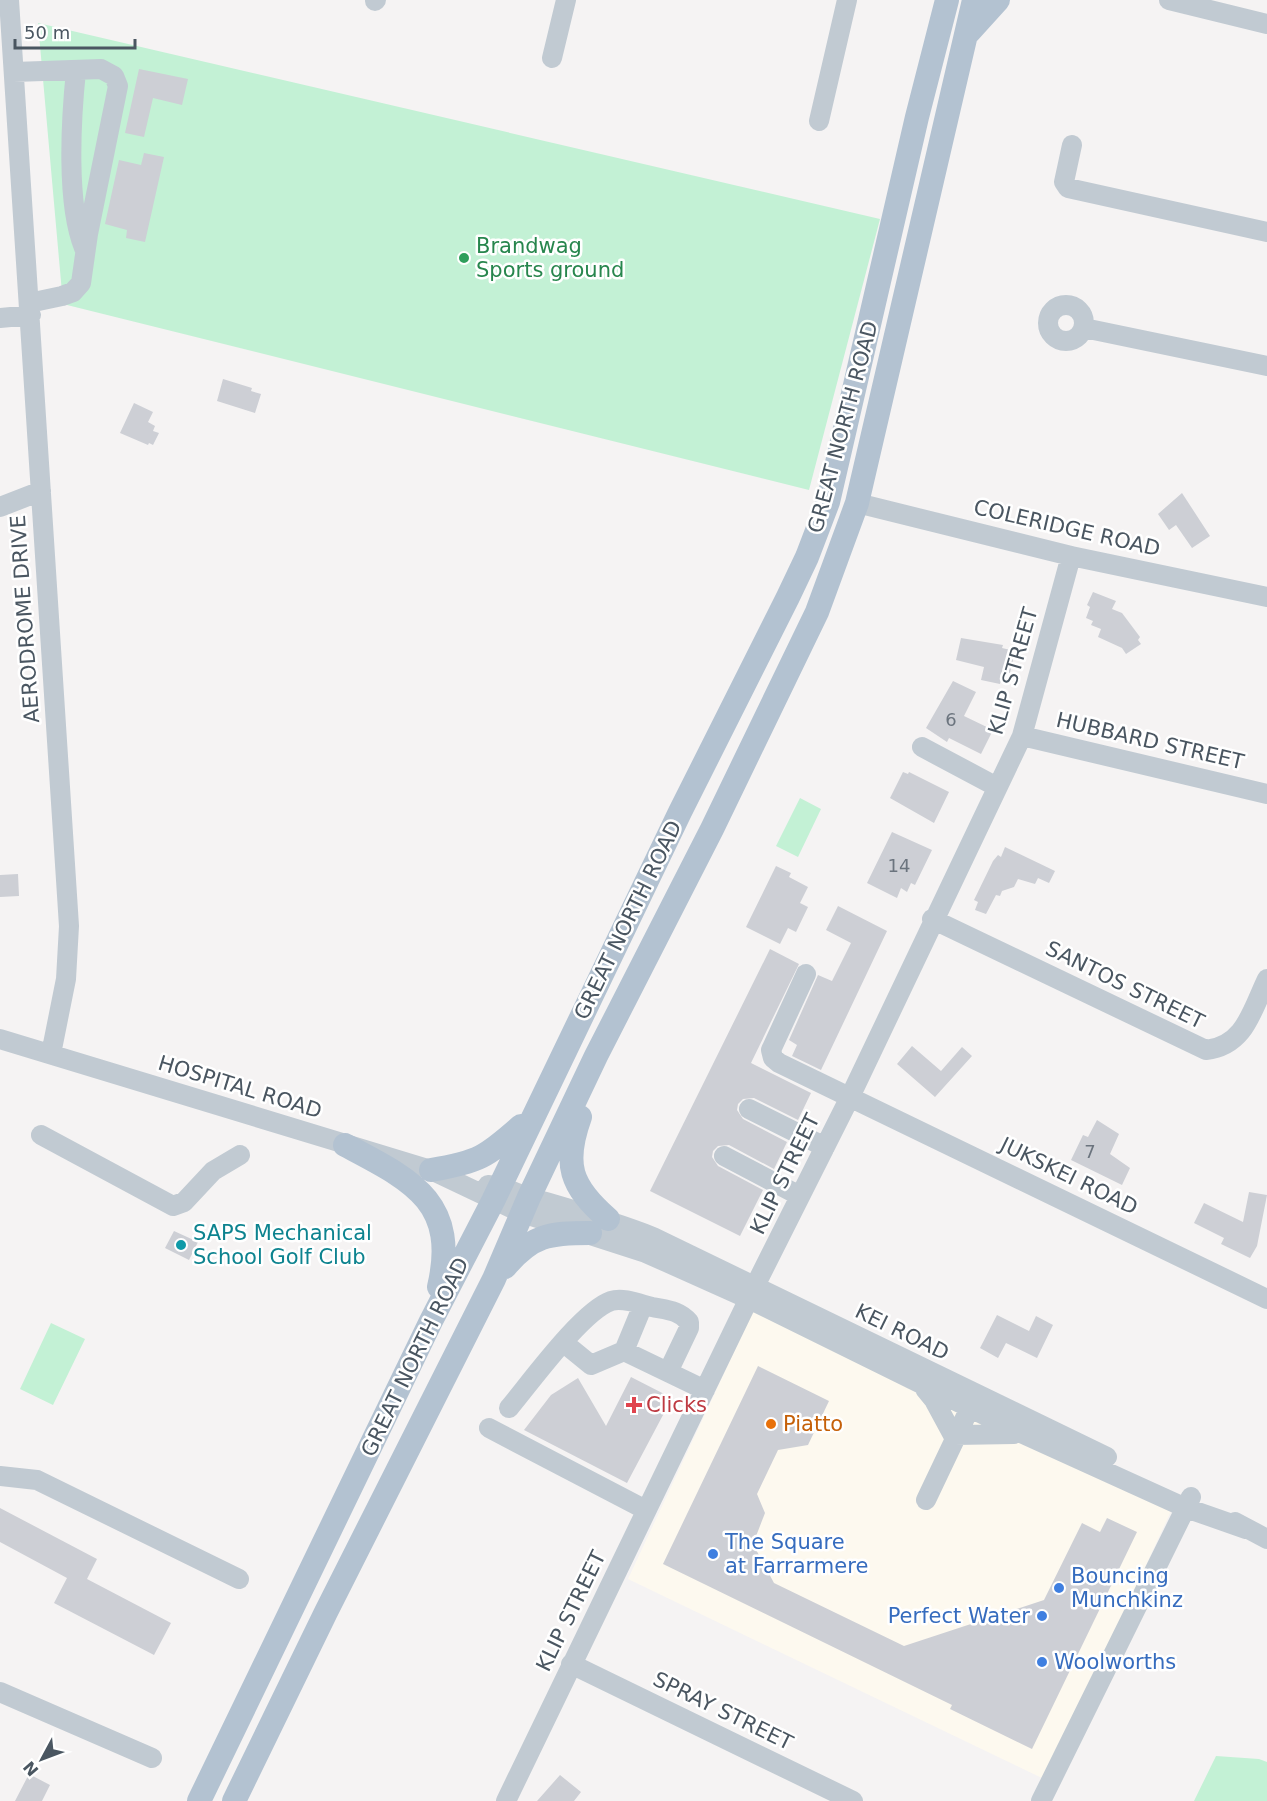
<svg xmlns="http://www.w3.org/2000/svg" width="1267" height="1801" font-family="'DejaVu Sans',sans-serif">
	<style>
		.commercial { fill: #fdf9ef }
		.green { fill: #c3f1d5 }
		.building { fill: #cdcfd5 }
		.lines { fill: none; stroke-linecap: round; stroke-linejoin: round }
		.minor { stroke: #c1cad2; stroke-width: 20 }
		.major { stroke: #b3c2d1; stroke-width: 24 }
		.leisure-dot { fill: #2e9e5b; stroke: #fff; stroke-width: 2 }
		.culture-dot { fill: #0f9aa8; stroke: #fff; stroke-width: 2 }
		.health-dot { fill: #e0444e; stroke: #fff; stroke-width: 2 }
		.food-dot { fill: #e8710a; stroke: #fff; stroke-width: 2 }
		.shop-dot { fill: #3f7fe0; stroke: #fff; stroke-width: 2 }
		.labels { text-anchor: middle; stroke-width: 5; stroke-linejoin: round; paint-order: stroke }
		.number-label { font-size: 18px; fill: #6b747e }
		.leisure-label { font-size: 21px; fill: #27864d; stroke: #fff; text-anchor: start }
		.street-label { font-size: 21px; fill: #4a5661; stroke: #fff }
		.culture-label { font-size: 21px; fill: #0d838f; stroke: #fff; text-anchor: start }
		.health-label { font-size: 21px; fill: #be3a42; stroke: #fff; text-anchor: start }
		.food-label { font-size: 21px; fill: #c56008; stroke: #fff; text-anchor: start }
		.shop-label { font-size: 21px; fill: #366cbe; stroke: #fff; text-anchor: start }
	</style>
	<rect width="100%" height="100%" fill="#f5f3f3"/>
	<!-- commercial -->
	<path class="commercial" d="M756,1305l416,204 -126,271 -418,-201z"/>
	<!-- green -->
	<path class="green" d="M38,23l842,196 -71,271 -746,-186z
		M800,798l21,11 -23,48 -22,-11z
		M51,1323l34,16 -32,66 -33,-16z
		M1216,1756l43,3 8,3v39h-73z"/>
	<!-- building -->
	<path class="building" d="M139,69l49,10 -6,26 -29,-7 -9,39 -19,-4z
		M144,153l20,4 -19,85 -19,-4 1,-8 -22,-6 14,-64 22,5z
		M223,379l29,9 -1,3 10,3 -6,19 -38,-12z
		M134,403l19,9 -5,10 7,4 -2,5 6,2 -6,12 -4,-2 -1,2 -28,-12z
		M1182,493l28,43 -18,12 -16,-23 -7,5 -11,-16z
		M1093,592l23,9 -4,8 10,4 18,24 -2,3 3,4 -15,10 -4,-6 -24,-11 3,-8 -10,-4 2,-4 -7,-3 4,-11 -3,-2z
		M961,638l42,7 -1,3 13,3 -5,22 -7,-2 -3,13 -19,-4 3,-13 -28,-7z
		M953,681l23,11 -12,24 29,14 -12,24 -32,-16 -2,4 -21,-14z
		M903,772l5,2 1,-2 40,20 -15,31 -44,-25z
		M892,832l40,18 -17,35 -4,-2 -4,9 -6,-4 -4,10 -30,-15z
		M1005,847l50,24 -6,12 -11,-5 -3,6 -17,-5 -4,8 -12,4 -2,5 -4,-1 -10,19 -11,-4 3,-8 -4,-2 19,-39 5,-6 3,2z
		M776,866l15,7 -2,4 19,10 -8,16 8,4 -12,25 -8,-4 -8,16 -34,-17z
		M18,874l1,22 -19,1v-22z
		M838,906l49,25 -66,139 -29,-14 5,-11 -8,-5 29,-65 14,6 19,-38 -25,-13z
		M770,949l29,15 -48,99 60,30 -13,27 -44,-22 -11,1 -5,5 -1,6 6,9 44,23 -13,27 -45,-24 -11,1 -5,5 -1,6 6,9 45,24 -23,46 -90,-45z
		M912,1046l29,25 21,-24 10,9 -37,41 -38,-33z
		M1097,1120l22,14 -9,20 20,14 -8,17 -51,-25 12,-25 5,2z
		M1249,1192l18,3 -10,51 -7,12 -29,-14 3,-6 -30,-15 10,-20 39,19z
		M174,1231l24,11 -9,18 -24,-12z
		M997,1315l32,16 7,-15 17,9 -16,33 -31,-15 -8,15 -18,-10z
		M758,1366l71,35 -21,44 -30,5 -21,44 8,19 -12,31 21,39 130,63 140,-46 38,-77 18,9 7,-14 30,14 -105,217 -82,-40 2,-4 -289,-141z
		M631,1377l41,21 -45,85 -103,-53 27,-35 27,-17 28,48z
		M0,1508l97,51 -10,20 84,44 -17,32 -100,-52 13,-25 -67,-36z
		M29,1774l21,11 -8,16h-27z
		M560,1775l21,17 -7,9h-37z"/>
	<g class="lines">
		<!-- minor -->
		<path class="minor" d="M9,0l60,926 -3,53 -15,75
			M1169,0l98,24
			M375,1l1,-1
			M552,58l14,-58
			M76,71c-5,48 -10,133 8,177
			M14,72l87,-3 13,7 4,10 -30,148 -7,49 -8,9 -11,4 -33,7
			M819,121l28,-121
			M1072,145l-8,37 4,6 199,44
			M1048 323a18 18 0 1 1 36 0a18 18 0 1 1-36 0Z
			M0,318l31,-3
			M1084,328l183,38
			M857,503l214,53 196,41
			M0,507l41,-16
			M1022,736l245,58
			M922,747l75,40
			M932,919l274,131c39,-4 46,-40 61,-71
			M806,974l-35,76 2,8 6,5 488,236
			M0,1039l431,131 91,43 124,40 103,46 274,135 163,74 60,21
			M749,1109l76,38
			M41,1135l132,71 11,-4 29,-31 27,-16
			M724,1156l76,40
			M488,1185c16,1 29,9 44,13 41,12 81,23 121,39l454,220
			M564,1343l27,22 33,-14 81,39
			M624,1351l19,-46
			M925,1389l9,11 20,37
			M509,1408c21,-25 73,-97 102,-107 12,-4 29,3 41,6 14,3 27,3 37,15v6l-21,44
			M489,1428l157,82
			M955,1435l59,-1
			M0,1476l37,4 202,99
			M926,1500l49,-103
			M1235,1522l32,17
			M571,1664l282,137
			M0,1692l152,66
			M506,1801l249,-515 95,-189 172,-361 49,-180
			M1041,1801l150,-304"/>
		<!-- major -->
		<path class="major" d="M969,32l29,-32
			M580,1117c-17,47 -10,69 28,102
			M345,1145c66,35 114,56 94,142
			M431,1170c48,-8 55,-13 90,-44
			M505,1267c27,-32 44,-34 85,-34
			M199,1801l232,-480 62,-120 187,-389 108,-215 19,-40 21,-55 89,-385 30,-117
			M234,1801l92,-189 168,-333 35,-82 67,-141 116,-227 105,-217 40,-109 117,-503"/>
	</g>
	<!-- markers -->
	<circle class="leisure-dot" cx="464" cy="258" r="6"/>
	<circle class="culture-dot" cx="181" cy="1245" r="6"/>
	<path class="health-dot" d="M631 1396h6v6h6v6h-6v6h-6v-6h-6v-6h6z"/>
	<circle class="food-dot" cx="771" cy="1424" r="6"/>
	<g class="shop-dot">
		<circle cx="713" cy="1554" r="6"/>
		<circle cx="1059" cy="1588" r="6"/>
		<circle cx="1042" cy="1616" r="6"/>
		<circle cx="1042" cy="1662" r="6"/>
	</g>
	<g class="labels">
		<!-- number labels -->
		<g class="number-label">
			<text x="951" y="726">6</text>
			<text x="899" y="872">14</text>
			<text x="1090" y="1158">7</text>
		</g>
		<!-- leisure labels -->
		<g class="leisure-label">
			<text x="476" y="253">Brandwag<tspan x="476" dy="24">Sports ground</tspan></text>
		</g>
		<!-- street labels -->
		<g class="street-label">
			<text transform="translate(843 427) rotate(-75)" y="7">GREAT NORTH ROAD</text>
			<text transform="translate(1067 528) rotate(13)" y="7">COLERIDGE ROAD</text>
			<text transform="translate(25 619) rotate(-94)" y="7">AERODROME DRIVE</text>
			<text transform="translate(1013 671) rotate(-74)" y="7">KLIP STREET</text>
			<text transform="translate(1150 741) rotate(13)" y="7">HUBBARD STREET</text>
			<text transform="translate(628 920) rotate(-64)" y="7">GREAT NORTH ROAD</text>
			<text transform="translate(1125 985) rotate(26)" y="7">SANTOS STREET</text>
			<text transform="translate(240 1087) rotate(17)" y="7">HOSPITAL ROAD</text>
			<text transform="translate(785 1174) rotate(-64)" y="7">KLIP STREET</text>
			<text transform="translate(1069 1176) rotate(26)" y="7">JUKSKEI ROAD</text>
			<text transform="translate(902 1332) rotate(26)" y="7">KEI ROAD</text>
			<text transform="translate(415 1357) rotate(-64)" y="7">GREAT NORTH ROAD</text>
			<text transform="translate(571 1611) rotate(-64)" y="7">KLIP STREET</text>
			<text transform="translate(723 1711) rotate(26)" y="7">SPRAY STREET</text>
		</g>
		<!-- culture labels -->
		<g class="culture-label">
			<text x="193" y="1240">SAPS Mechanical<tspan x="193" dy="24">School Golf Club</tspan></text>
		</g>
		<!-- health labels -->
		<g class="health-label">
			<text x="646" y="1412">Clicks</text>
		</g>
		<!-- food labels -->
		<g class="food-label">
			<text x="783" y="1431">Piatto</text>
		</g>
		<!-- shop labels -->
		<g class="shop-label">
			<text x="725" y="1549">The Square<tspan x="725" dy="24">at Farrarmere</tspan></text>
			<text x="1071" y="1583">Bouncing<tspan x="1071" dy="24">Munchkinz</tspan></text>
			<text x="1030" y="1623" text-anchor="end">Perfect Water</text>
			<text x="1054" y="1669">Woolworths</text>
		</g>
	</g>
	<!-- north arrow -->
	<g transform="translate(42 1759) rotate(229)" stroke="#ffffff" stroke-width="4.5" paint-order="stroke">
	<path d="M0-4.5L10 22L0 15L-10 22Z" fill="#4a5661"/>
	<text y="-9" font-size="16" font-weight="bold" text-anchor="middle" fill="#4a5661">N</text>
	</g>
	<!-- scale -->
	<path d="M15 39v9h120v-9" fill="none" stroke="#4a5661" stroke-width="3"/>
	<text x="24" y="39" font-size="18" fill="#4a5661" stroke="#ffffff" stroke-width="4.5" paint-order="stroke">50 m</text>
</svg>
